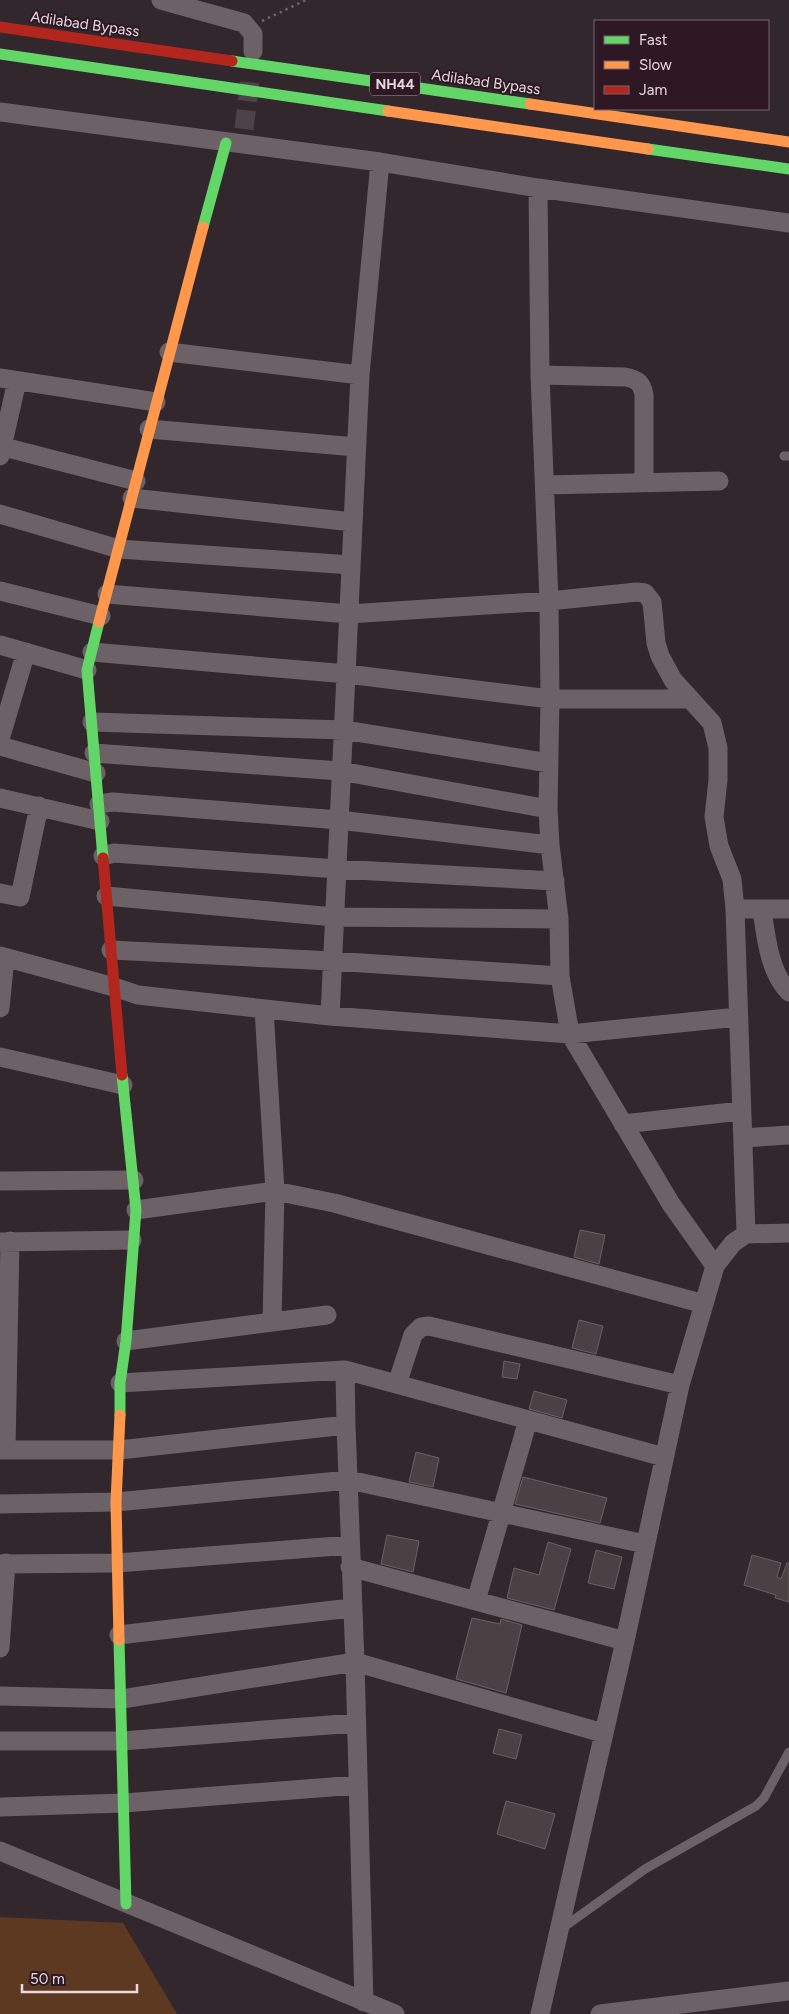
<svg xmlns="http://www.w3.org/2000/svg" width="789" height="2014" font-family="Figtree,sans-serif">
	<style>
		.green { fill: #5e3922 }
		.building { fill: #4b4043; stroke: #6b6063 }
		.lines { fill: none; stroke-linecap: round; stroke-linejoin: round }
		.street-tunnel { stroke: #4d4248; stroke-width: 19; stroke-dasharray: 19 9; stroke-linecap: butt }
		.path { stroke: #6d6368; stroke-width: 2.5; stroke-dasharray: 2.5 4; stroke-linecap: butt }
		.lane { stroke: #6b6166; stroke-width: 9 }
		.street { stroke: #6b6166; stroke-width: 19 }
		.fast { stroke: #63d668; stroke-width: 11 }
		.slow { stroke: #ff974d; stroke-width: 11 }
		.jam { stroke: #b3261e; stroke-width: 11 }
		.labels { text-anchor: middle; stroke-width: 4; stroke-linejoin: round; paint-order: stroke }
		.shield { fill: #2d1823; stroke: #b09fa8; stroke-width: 1 }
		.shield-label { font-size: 14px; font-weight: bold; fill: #e8d9e1 }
		.street-label { font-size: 15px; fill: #e8d9e1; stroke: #2d1823 }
	</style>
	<rect width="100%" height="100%" fill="#32272d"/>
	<!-- green -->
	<path class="green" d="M0,1917l123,6 54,91h-177z"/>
	<!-- building -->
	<path class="building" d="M580,1230l25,5 -6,29 -25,-7z
		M579,1320l24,6 -7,28 -24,-6z
		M504,1361l16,3 -3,15 -15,-2z
		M534,1391l33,9 -5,18 -33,-9z
		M416,1452l23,6 -6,29 -24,-5z
		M523,1477l84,21 -7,25 -85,-19z
		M387,1535l32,6 -6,31 -32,-8z
		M548,1542l23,7 -17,61 -47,-12 7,-30 25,7z
		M596,1550l26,7 -8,32 -26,-6z
		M752,1555l29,8 -4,14 4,2 6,-16h2v39l-14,-4 1,-3 -32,-10z
		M472,1618l28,6 1,-5 21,6 -16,68 -50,-14z
		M499,1729l23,6 -6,24 -23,-6z
		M506,1801l49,13 -10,35 -48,-15z"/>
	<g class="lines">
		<!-- street-tunnel -->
		<path class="street-tunnel" d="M244,129l6,-49"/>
		<!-- path -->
		<path class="path" d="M262,21l44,-21"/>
		<!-- lane -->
		<path class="lane" d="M784,456h5
			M561,1929l84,-60 111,-63 8,-8 25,-46"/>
		<!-- street -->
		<path class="street" d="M161,0l83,23 9,11v17
			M0,112l380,50 158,26 251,35
			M169,352l191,23
			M540,375l85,2c12,2 17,6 19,18v88
			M0,378l156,24
			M149,429l207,18
			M0,446l136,35
			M0,456l17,-75
			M545,485l174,-4
			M132,498l221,24
			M0,514l119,35 232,16
			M0,591l101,25
			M107,594l242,20 200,-13 88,-9 8,1 7,9 4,41 4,13 13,24 39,43 6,25v32l-4,37 5,29 13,33 3,30 11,325
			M0,645l87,25
			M92,652l255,22 203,25h140
			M92,722l252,8 205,33
			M0,739l26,-87
			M0,746l96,27
			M94,753l246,18 208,38
			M0,798l100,23
			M99,804l14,-2 226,18 211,25
			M103,856l11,-3 223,16 218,12
			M0,893l20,4 19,-91
			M106,896l228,21 225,2
			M735,909h54
			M762,910c4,26 7,62 27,82
			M111,950l221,11 228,15
			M0,956l114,31 24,8 192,21 240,18 -10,-58 -1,-57 -9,-74 -2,-36 2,-110 -1,-98 -9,-226 -2,-187
			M0,1008l5,-50
			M264,1009l11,182 -3,130
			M330,1016l30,-641 20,-213
			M0,1057l123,28
			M623,1124l118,-13
			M743,1138l46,-3
			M0,1181l134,-1
			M136,1210l139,-19 59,12 370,101 -24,81 -55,256 -85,373
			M0,1242l132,-2
			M715,1266l-44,-62 -101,-170 168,-17
			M704,1304l11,-38 18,-23 13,-9 43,-1
			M126,1341l201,-26
			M120,1383l225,-13
			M397,1384l16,-49 8,-8 8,-1 251,59
			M0,1450h119l227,-25
			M6,1450l4,-209
			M0,1504l116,-2 233,-22 296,64
			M0,1564l117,-1 233,-18
			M350,1567l275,74
			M476,1601l52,-181
			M119,1635l232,-27
			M0,1648l6,-85
			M0,1696l122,3 233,-37 248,71
			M0,1741h122l234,-18
			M0,1807l124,-4 233,-18
			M0,1851l395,163
			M364,2002l-9,-340 -9,-237 -1,-55 319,87
			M600,2014l189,-23"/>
		<!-- fast -->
		<path class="fast" d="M0,54l388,57
			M232,61l298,43
			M648,149l141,20
			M203,227l23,-84
			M99,622l-12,48 16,188
			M120,1415v-32l6,-42 10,-131 -14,-135
			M119,1640l7,264"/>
		<!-- slow -->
		<path class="slow" d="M530,104l259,38
			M388,111l260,38
			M99,622l104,-395
			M119,1640l-3,-138 4,-87"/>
		<!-- jam -->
		<path class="jam" d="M0,27l232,34
			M103,858l19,217"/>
	</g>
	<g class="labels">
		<!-- shield labels -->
		<rect class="shield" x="370" y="72.5" width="50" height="23" rx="4"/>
		<g class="shield-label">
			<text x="395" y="89">NH44</text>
		</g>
		<!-- street labels -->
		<g class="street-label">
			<text transform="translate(85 24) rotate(8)" y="5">Adilabad Bypass</text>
			<text transform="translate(486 82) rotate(8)" y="5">Adilabad Bypass</text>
		</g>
	</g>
	<!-- legend -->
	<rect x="594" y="20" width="175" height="90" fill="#2d1823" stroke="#78656f"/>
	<rect x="604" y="36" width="25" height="8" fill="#63d668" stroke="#78656f"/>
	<text x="639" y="45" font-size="15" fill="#e8d9e1">Fast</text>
	<rect x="604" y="61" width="25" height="8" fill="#ff974d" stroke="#78656f"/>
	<text x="639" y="70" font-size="15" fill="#e8d9e1">Slow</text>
	<rect x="604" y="86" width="25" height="8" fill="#b3261e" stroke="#78656f"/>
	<text x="639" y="95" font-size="15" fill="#e8d9e1">Jam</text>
	<!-- scale -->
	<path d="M22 1984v8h115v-8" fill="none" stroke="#e8d9e1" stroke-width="2.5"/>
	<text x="30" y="1984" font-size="15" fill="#e8d9e1" stroke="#2d1823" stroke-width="4" paint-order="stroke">50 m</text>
</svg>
